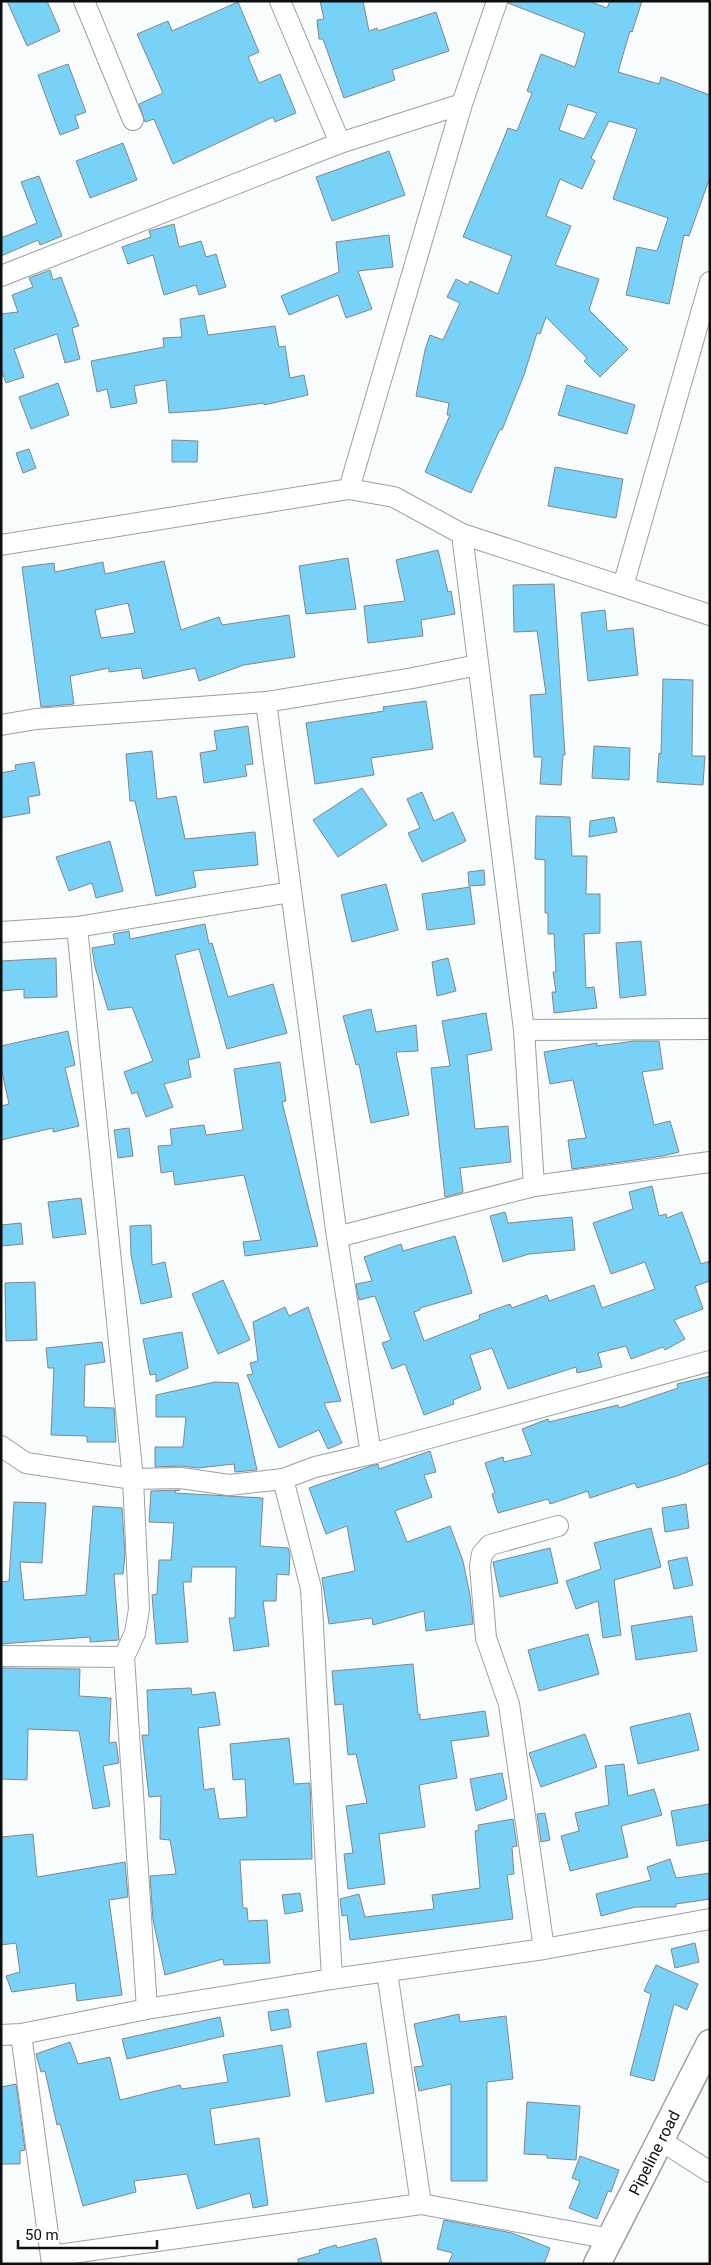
<svg xmlns="http://www.w3.org/2000/svg" width="711" height="2265" font-family="Roboto,sans-serif">
	<style>
		.building { fill: #78d2f7; stroke: #838687; fill-rule: evenodd }
		.lines { fill: none; stroke-linecap: round; stroke-linejoin: round }
		.minor-casing { stroke: #9c9fa0; stroke-width: 22 }
		.major-casing { stroke: #9c9fa0; stroke-width: 29 }
		.minor { stroke: #fff; stroke-width: 20 }
		.major { stroke: #fff; stroke-width: 26 }
		.labels { text-anchor: middle; stroke-width: 4.5; stroke-linejoin: round; paint-order: stroke }
		.street-label { font-size: 16px; fill: #0d0e0f; stroke: #fff }
	</style>
	<rect width="100%" height="100%" fill="#f9fcfd"/>
	<!-- building -->
	<path class="building" d="M7,1h40l13,30 -33,15z
		M320,1h43l6,30 8,-3 1,3 58,-19 13,39 -57,19 3,10 -51,18 -21,-59h-4l-2,-19 7,-1z
		M509,1h80l18,7 3,-7h32l-10,31 -2,-1 -12,41 41,12 2,-7 49,18v82l-21,59 -5,-1 -15,69 -43,-9 11,-48 20,4 11,-33 -55,-19 24,-70 -28,-8 -18,37 4,3 -13,28 -22,-10 -14,37 25,10 -16,39 44,14 -10,31 39,39 -28,28 -16,-16 3,-3 -41,-41 -6,17 -3,-1 -13,42 -22,55 -2,-1 -29,64 -46,-21 25,-57h-3l2,-12 -33,-7 9,-46 5,-15 13,5 17,-37 -13,-6 9,-18 12,6 2,-4 28,13 14,-38 -49,-19 45,-109 9,3 15,-38 -5,-2 14,-37 34,13 10,-34 -77,-30zM568,104l29,9 -13,26 -25,-9z
		M238,2l21,50 -11,5 11,26 21,-9 16,39 -21,9 -2,-5 -100,47 -19,-45 -9,3 -6,-18 24,-11 -26,-59 31,-13 4,10z
		M68,64l18,48 -11,4 4,12 -19,7 -22,-60z
		M123,143l14,37 -47,18 -14,-37z
		M389,151l16,44 -73,26 -16,-44z
		M39,176l23,60 -22,9 -2,-5 -37,16v-18l36,-15 -16,-41z
		M174,224l5,23 22,-6 5,16 10,-3 10,33 -27,8 -3,-10 -32,10 -11,-40 -25,9 -6,-17 29,-10 -2,-6z
		M389,235l4,32 -35,4 14,38 -26,9 -8,-23 -49,20 -8,-19 58,-24 -3,-30z
		M50,270l3,10 8,-3 18,49 -7,2 8,31 -15,4 -8,-29 -43,15 10,28 -18,6 -5,-14v-55l17,-2 -6,-17 21,-8 -4,-9z
		M204,315l4,20 67,-9 4,21 6,-1 5,32 14,-3 4,20 -44,10v-2l-50,7 -45,3 -3,-33 -32,6 3,17 -26,5 -4,-19 -10,3 -6,-31 73,-14 -1,-9 19,-1 -2,-18z
		M58,383l11,32 -38,14 -12,-32z
		M567,385l68,20 -8,29 -69,-19z
		M172,440l26,1 -1,21h-25z
		M29,449l7,19 -13,5 -7,-20z
		M555,467l68,12 -7,39 -68,-12z
		M438,550l10,42 3,-1 4,23 -34,6 2,16 -55,7 -4,-37 41,-5 -9,-41z
		M348,558l8,51 -50,5 -7,-48z
		M164,561l17,69 38,-13 3,8 67,-10 6,42 -51,8 -45,16 -4,-13 -52,11 -2,-11 -32,4v-4l-39,8 4,28 -33,3 -19,-140 32,-4 1,9 48,-10 2,12zM128,603l7,30 -34,5 -6,-28z
		M554,584l11,171h-2l-2,30 -21,-1 2,-27h-8l-4,-62 16,-1 -9,-63 -23,1 -1,-47z
		M605,610l2,21 26,-3 5,47 -50,6 -7,-68z
		M663,679l30,1 -1,76h13l-2,29 -46,-3 2,-29 2,1z
		M426,701l7,48 -62,9 3,17 -59,9 -9,-61 78,-12 -1,-4z
		M248,726l5,38 -8,1 2,11 -43,7 -4,-30 17,-3 -3,-19z
		M594,746l36,2 -1,32 -37,-2z
		M152,751l5,48 19,-3 9,43 70,-7 3,33 -65,6 3,16 -40,9 -21,-95h-5l-4,-47z
		M34,762l6,33 -12,2 2,16 -29,5v-45l15,-3 -1,-5z
		M362,788l25,37 -49,32 -25,-37z
		M422,792l12,29 19,-9 13,29 -44,21 -14,-29 12,-5 -13,-29z
		M536,816l34,1 2,39h15l-1,38h14v39l-16,1 2,54 8,-1 3,21 -43,5 -2,-21h4l-3,-20h3l-2,-38h-6v-21h-3v-53l-10,-1z
		M614,817l3,15 -28,5 1,-16z
		M110,841l13,50 -27,7 -4,-15 -23,8 -13,-34z
		M484,870l1,15 -16,1 -1,-14z
		M386,884l12,46 -46,12 -11,-47z
		M470,887l5,37 -48,6 -5,-36z
		M205,924l4,20 3,-1 16,54 45,-13 14,49 -60,16 -28,-100 -24,6 25,102 -12,3 3,17 -27,7 9,23 -27,10 -9,-25 -5,2 -8,-22 29,-11 -21,-54 -24,3 -13,-43 -3,-19 23,-4 -2,-10 16,-3 1,8z
		M641,941l5,54 -26,3 -4,-55z
		M56,958l1,39 -33,1v-9l-23,2v-30z
		M448,958l8,33 -19,5 -5,-34z
		M371,1009l5,23 40,-7 2,26 -22,1 13,63 -38,8 -12,-59 -3,1 -13,-49z
		M486,1013l6,37 -25,5 8,74 33,-3 3,36 -51,6 3,24 -18,5 -14,-129 19,-2 -8,-45z
		M68,1031l7,34 -10,3 14,58 -26,6v-4l-52,12v-34l8,-2 -8,-37v-21z
		M635,1041h24l4,28 -21,3 12,53 16,-4 9,31 -16,4 -91,13 -4,-29 18,-2 -13,-58 -23,4 -6,-32 53,-9v3z
		M280,1062l6,39 -4,1 36,144 -73,10 -2,-14 18,-2 -17,-65 -69,10 -2,-14 -12,2 -3,-27 14,-1 -2,-16 34,-4 2,10 37,-5 -9,-61z
		M129,1128l4,28 -15,2 -4,-28z
		M652,1186l7,30 7,-2 1,4 15,-6 19,52 9,-3v20l-15,5 8,23 -29,11 11,19 -20,11 -2,-3 -32,12 -5,-13 -28,7 4,14 -25,6 -1,-6 -68,22 -16,-41 -22,7 11,34 -28,11 1,4 -30,11 -19,-51 -13,5 -10,-26 9,-3 -16,-44 -16,4 -3,-16 16,-3 -8,-24 37,-13 2,7 52,-15 17,57 -52,15v2l-6,2 10,29 56,-22 -1,-4 31,-11 2,4 35,-13 2,6 45,-16 8,23 53,-19 -10,-27 -34,12 -18,-51 40,-14 -4,-17z
		M81,1198l5,36 -33,4 -5,-36z
		M505,1212l3,11 64,-6 3,33 -46,4 -26,8 -13,-46z
		M21,1223l2,21 -22,2v-21z
		M151,1225l1,40 13,-3 7,35 -31,7 -10,-49 -1,-29z
		M223,1280l27,60 -32,14 -26,-60z
		M35,1282l2,58 -31,1 -1,-58z
		M285,1307l4,9 19,-9 33,94 -17,2 18,40 -14,6 -9,-19 -40,18 -32,-73 6,-1 -3,-11 8,-2 -5,-39z
		M182,1332l6,36 -32,14v-8l-6,1 -7,-36z
		M102,1342l3,20 -20,3 -1,42 30,1 2,34h-29v-6l-36,-1 3,-67h-6l-2,-20z
		M710,1376v87l-33,13 -40,12 -2,-5 -45,15 -2,-7 -38,13 -2,-5 -50,14 -6,-19 3,-1 -10,-30 18,-6 1,5 28,-7 -10,-26 26,-10 1,3 69,-17 1,3 59,-20 -1,-4z
		M215,1382l23,1 19,87 -22,2 -1,-8 -36,4 -17,-2 -26,1v-20h28l3,-30h-30v-22z
		M430,1451l6,21 -12,3 8,22 -37,14 12,31 43,-16 13,35 7,34 3,29 -47,7 -2,-20 -51,14 -1,-7 -43,6 -7,-46 33,-7 -8,-45 -21,8 -17,-46 59,-21 10,-3 1,5z
		M180,1490l-5,1v2l88,5 -3,48 28,2 2,7 -1,20 -12,-1 -1,27h-13l6,45 -35,5 -5,-33h6l1,-51h-44l-1,15h-8l5,60 -32,2 -4,-49 5,-1 2,-34h12l3,-37 -25,-1 2,-31z
		M14,1502l32,1 -4,60 -22,-1 4,38 62,-5 7,-89 29,2 3,47 -2,19h-9l5,66 -29,2v-5l-89,7v-62l8,-1z
		M686,1504l3,24 -24,4 -3,-24z
		M651,1528l10,39 -47,13 7,55 -18,3 -5,-37 -22,8 -10,-28 35,-12 -7,-26z
		M550,1548l8,35 -58,14 -7,-35z
		M687,1557l6,28 -19,4 -6,-28z
		M692,1616l5,35 -61,9 -5,-34z
		M588,1634l11,40 -60,17 -11,-41z
		M413,1664l5,50h2v6l65,-9 4,25 -38,5 6,37 -38,7 6,42 -46,7 6,50 -37,5 -4,-35 9,-1 -7,-47 21,-3 -11,-49 -8,1 -5,-51 -8,1 -3,-34z
		M1,1668l79,1 -1,27 32,2 -2,45 7,-1 3,21 -16,3 7,40 -17,3 -14,-78 -51,-2 -1,51 -26,-1z
		M191,1688l1,7 23,-3 5,33 -22,3 6,62 10,-2 5,31 28,-2 -2,-38 -12,1 -3,-36 59,-6 5,46 16,-1 2,76 -72,1 3,48h4l1,13 19,-1 3,43 -46,2 -1,-6 -58,16 -12,-55 -3,-44 26,-2 -6,-34 -10,-1 1,-43 -12,1 -7,-62h7l-2,-45z
		M690,1713l9,37 -61,14 -8,-37z
		M585,1734l12,33 -56,20 -12,-34z
		M624,1764l4,32 26,-7 8,26 -41,11 7,31 -58,14 -9,-35 18,-5 -4,-18 34,-8 -4,-39z
		M502,1773l5,26 -31,12 -6,-32z
		M710,1804v36l-33,6 -6,-35z
		M545,1813l5,27 -9,2 -4,-28z
		M513,1819l4,27 -5,1 2,27 -7,1 6,44 -163,21 -3,-25 -5,1 -2,-17 19,-5 6,23 69,-8 -2,-14 48,-7 -5,-57 4,-1 -1,-5z
		M33,1834l4,43 88,-15 3,35 -19,3 13,95 -45,6 -2,-18 -63,9 -6,-16 14,-4 -4,-29 -15,2v-108z
		M670,1859l6,19 34,-5v26l-34,5v3h-41l-34,9 -5,-22 55,-14 -4,-13z
		M300,1893l3,18 -18,3 -3,-19z
		M695,1943l4,19 -24,6 -4,-19z
		M656,1965l42,19 -11,26 -13,-6 -20,77 -24,-6 21,-81 -7,-3z
		M288,2009l3,18 -20,4 -3,-19z
		M459,2014l1,8 46,-6 7,63 -26,3v99h-36v-97l-32,7 -5,-24 9,-1 -9,-42z
		M220,2017l4,19 -97,23 -5,-20z
		M70,2042l8,22 32,-7 10,43 60,-15 2,4 46,-7 -5,-27 59,-10 8,51 -80,13 5,36 44,-7 9,67 -15,3 -3,-15 -53,16 -10,-35 -53,7 2,11 -53,14 -23,-82 -3,1 -12,-54 -4,1 -5,-18z
		M366,2043l8,50 -48,9 -9,-50z
		M16,2084l9,66 -5,1v13h-19v-77z
		M527,2102l53,4 -4,54 -29,-2v-3l-23,-1z
		M580,2156l39,14 -8,22 -3,-1 -11,28 -28,-11 11,-27 -8,-3z
		M444,2220l68,13 38,15 -6,16h-96l5,-11 -16,-4z
		M376,2238l6,26h-84v-5l22,-6 -1,-3 17,-5 1,3z"/>
	<g class="lines">
		<defs>
			<path id="minor" d="M84,1l49,119
				M280,1l60,142
				M1,276l339,-133 122,-39
				M349,489l113,-385 35,-103
				M462,534l62,496 10,156
				M1,545l348,-56 45,8 68,37 248,81
				M623,586l87,-304
				M266,702l71,535 34,217
				M1,725l35,-6 230,-17 147,-24 65,-13
				M77,927l56,552 6,130 -4,24 -11,24 23,352
				M1,932l76,-5 214,-35
				M524,1030l186,-1
				M337,1237l197,-51 176,-24
				M1,1446l25,17 107,16 48,-1 48,7 54,-6 32,-12 56,-13 339,-93
				M283,1479l28,109 21,391
				M1,1656l123,1
				M544,1949l-35,-245 -23,-66 -6,-72 2,-12 8,-9 68,-19
				M387,1972l34,232
				M21,2034l31,230
				M1,2035l20,-1 126,-25 185,-30 212,-30 166,-30
				M660,2140l50,32
				M51,2256l370,-52 190,35"/>
			<g id="major">
				<path id="s1" d="M597,2264l113,-221"/>
			</g>
		</defs>
		<!-- minor casing -->
		<use href="#minor" class="minor-casing"/>
		<!-- major casing -->
		<use href="#major" class="major-casing"/>
		<!-- minor -->
		<use href="#minor" class="minor"/>
		<!-- major -->
		<use href="#major" class="major"/>
	</g>
	<g class="labels">
		<!-- street labels -->
		<g class="street-label">
			<text dy="6" stroke="none"><textPath href="#s1" startOffset="125">Pipeline road</textPath></text>
		</g>
	</g>
	<!-- border -->
	<rect width="711" height="2265" fill="none" stroke="#0d0e0f" stroke-width="5"/>
	<!-- scale -->
	<path d="M18 2240v8h139v-8" fill="none" stroke="#0d0e0f" stroke-width="2.5"/>
	<text x="25" y="2240" font-size="15" fill="#0d0e0f" stroke="#ffffff" stroke-width="4" paint-order="stroke">50 m</text>
</svg>
